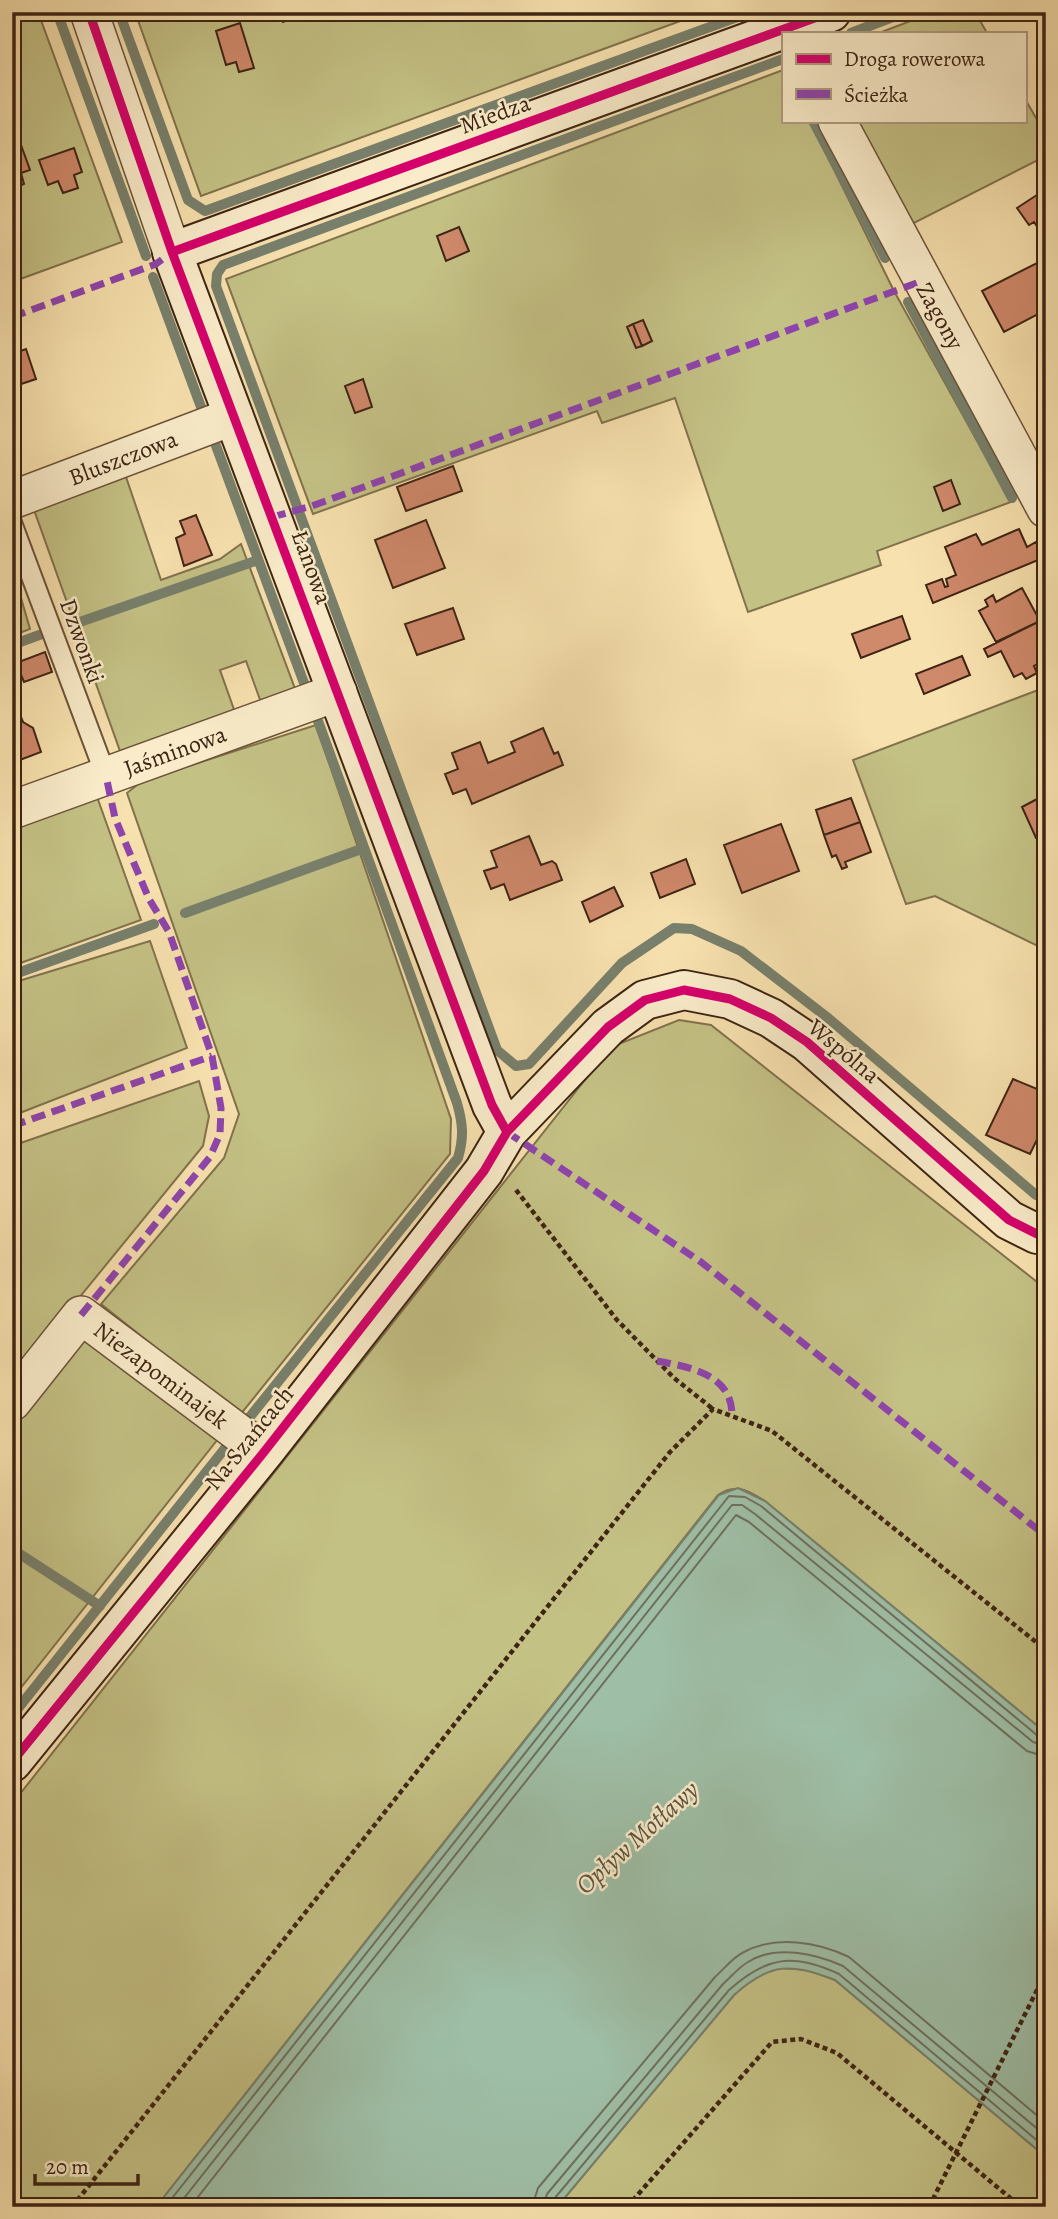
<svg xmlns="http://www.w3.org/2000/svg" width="1058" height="2219" font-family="Alegreya,serif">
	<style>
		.green { fill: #c4c185; stroke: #81724c; stroke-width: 2 }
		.water { fill: #9ebea6; stroke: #78806c; stroke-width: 2 }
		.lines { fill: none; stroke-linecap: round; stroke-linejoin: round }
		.shore { stroke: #6e715d; stroke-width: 2 }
		.stream { stroke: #78806c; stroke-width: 10 }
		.building { fill: #cf896b; stroke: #3e2414; stroke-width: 2 }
		.lane-casing { stroke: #6c533a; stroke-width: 23 }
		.street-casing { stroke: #6c533a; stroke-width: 40 }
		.secondary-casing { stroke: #3e2414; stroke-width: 42 }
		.path { stroke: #3e2414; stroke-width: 4.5; stroke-dasharray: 5 3.5; stroke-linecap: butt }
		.lane { stroke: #faecca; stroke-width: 19 }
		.street { stroke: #faecca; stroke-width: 37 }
		.secondary { stroke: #faecca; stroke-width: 38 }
		.path-bridge { stroke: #3e2414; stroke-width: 4.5; stroke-dasharray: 5 3.5; stroke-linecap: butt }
		.quiet { stroke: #8e44ad; stroke-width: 7; stroke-dasharray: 14 7; stroke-linecap: butt }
		.cycleway-casing { stroke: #faecca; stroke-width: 13 }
		.cycleway { stroke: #d6006c; stroke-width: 9 }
		.labels { text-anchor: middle; stroke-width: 5; stroke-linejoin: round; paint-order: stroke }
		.street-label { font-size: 24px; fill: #3e2414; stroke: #faecca }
		.water-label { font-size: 26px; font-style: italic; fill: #5b5240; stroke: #faecca }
	</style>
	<rect width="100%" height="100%" fill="#f7e1ae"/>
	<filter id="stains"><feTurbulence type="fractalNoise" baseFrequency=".00286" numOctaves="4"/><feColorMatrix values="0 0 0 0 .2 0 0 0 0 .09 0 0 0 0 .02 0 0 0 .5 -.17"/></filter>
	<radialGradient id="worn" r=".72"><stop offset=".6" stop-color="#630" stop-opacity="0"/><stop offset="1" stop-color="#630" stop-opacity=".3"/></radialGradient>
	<!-- green -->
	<path class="green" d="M12,12h26l84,230 -110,40z
		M135,12h570l-504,184z
		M934,12h41l12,21h-108z
		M783,70v51h27l84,170 117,211 -134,49 4,14 -133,47 -73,-214 -73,25 -5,-12 -284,103 -87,-235z
		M1025,99l21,36v21l-134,68 -55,-103h168z
		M124,471l37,109 59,-21 21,-15 56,150 -34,14 -17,-47 -26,9 17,48 -90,35 -27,-2 -87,-244z
		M12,567l18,62 -18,7z
		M1046,687v263l-111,-54 -29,8 -53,-144z
		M316,725l135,394 -1,35 -210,261 -139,-111 123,-146 15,-44 -112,-321 15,-12z
		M96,794l45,126 -129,46v-142z
		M150,941l37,107 -175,68v-133z
		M679,1020l32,5 335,264v444l-281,-232c-17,-11 -29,-18 -47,-6l-562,712h-144v-403l599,-757z
		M199,1081l10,35 -6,30 -191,234v-234z
		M78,1334l140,105 -206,260v-281z
		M781,1968l28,2 26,10 211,177v50h-489l177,-212 22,-20z"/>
	<!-- water -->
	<path class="water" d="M738,1488l27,13 281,232v424l-211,-177c-45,-17 -64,-18 -101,15l-177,212h-401l563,-712z"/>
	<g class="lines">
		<!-- shore -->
		<path class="shore" d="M165,2207l564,-711 16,1 16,9 277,230 8,2
			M177,2207l555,-702h10l13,9 278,228 13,4
			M190,2207l546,-692 13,7 278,229 19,6
			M532,2207l6,-19 177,-211c9,-8 18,-20 29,-25 32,-17 74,-10 105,5l197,166
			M543,2207l4,-13 176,-210c8,-7 16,-17 25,-22 28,-18 68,-8 95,4l203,170
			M552,2207l2,-8 175,-209c38,-34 64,-37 110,-16l207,174"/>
		<!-- stream -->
		<path class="stream" d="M57,12l89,244
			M119,12l69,188 17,11 546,-199
			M851,33l55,-21
			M783,59l-560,206 -6,9 -1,12 281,764 19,16 13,-2 93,-101 52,-35 18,1 49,22 87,67 208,177 10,3
			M813,121l72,137
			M153,277l48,130
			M908,302l104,196
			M212,435l92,248
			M74,624l184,-64
			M12,645l30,-11
			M185,913l179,-65
			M12,975l142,-51
			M249,1418l209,-260c6,-21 5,-34 -1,-55l-139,-382
			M12,1549l88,57
			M12,1716l214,-269"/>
	</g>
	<!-- building -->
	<path class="building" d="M268,12h23l2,6 -10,4 -3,-8 -10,3z
		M578,12h28v5l-27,3z
		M240,23l14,45 -15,4 -3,-10 -10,3 -10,-34z
		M21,145l9,25 -9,3 3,11 -12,5v-41z
		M74,148l8,24 -8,3 4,13 -15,5 -5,-12 -10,4 -9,-25z
		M1046,189v51l-12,-18 -5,3 -12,-17z
		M459,227l10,24 -23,10 -9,-25z
		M1043,260l3,5v45l-42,22 -22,-41z
		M643,320l9,21 -10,5 -9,-22z
		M633,324l9,22 -6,2 -9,-21z
		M26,349l10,30 -24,8v-33z
		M363,379l9,28 -17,6 -10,-27z
		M453,466l9,25 -56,20 -9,-24z
		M951,480l9,24 -17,7 -9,-24z
		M196,515l16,40 -28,11 -8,-28 9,-4 -5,-13z
		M426,520l19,48 -52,20 -18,-48z
		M1019,529l8,18 9,-5 7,16 -110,45 -7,-18 16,-6 3,8 3,-1 -2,-7 10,-4 -11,-28 31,-13 6,11z
		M1022,588l18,33 -44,21 -17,-31 9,-5 -3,-6 8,-5 3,7z
		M453,608l11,31 -47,16 -12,-31z
		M902,616l8,23 -49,19 -9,-24z
		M1040,621l6,10v29l-12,6 3,7 -11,6 -4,-6 -8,4 -13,-26 -13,6 -4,-8z
		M45,652l7,20 -28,10 -8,-19z
		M962,656l8,19 -46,19 -8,-20z
		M18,710l5,12 10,6 8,24 -29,11v-51z
		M543,728l11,26 4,-2 5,13 -91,39 -6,-15 -13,5 -8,-20 13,-5 -6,-16 28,-11 8,21 27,-11 -4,-10z
		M851,798l9,24 -36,13 -8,-25z
		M1039,798l7,15v20l-10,5 -14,-31z
		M860,822l11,30 -26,10 2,5 -5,2 -6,-14 -4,2 -8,-22z
		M781,824l18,47 -57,22 -18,-48z
		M529,836l12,29 11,-4 4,3 6,16 -52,20 -6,-16 -13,5 -7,-18 13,-4 -6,-16z
		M686,859l9,25 -35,14 -9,-25z
		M614,887l9,19 -33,16 -8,-20z
		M1013,1079l29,12 -3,8 7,3v19l-16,33 -44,-19z"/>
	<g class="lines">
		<defs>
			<path id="lane" d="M12,524l94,252"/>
			<path id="street" d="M89,12l83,240
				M837,121l209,388
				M12,500l222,-84
				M12,810l326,-118
				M12,1402l69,-87 183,137"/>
			<path id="secondary" d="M507,1132l-15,-27 -320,-853 659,-240
				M12,1762l252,-310 220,-281 23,-39 101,-105 37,-27 39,-10 46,9 41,19 36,24 202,178 28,14 9,1"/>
		</defs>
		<!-- lane casing -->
		<use href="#lane" class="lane-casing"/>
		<!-- street casing -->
		<use href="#street" class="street-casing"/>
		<!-- secondary casing -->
		<use href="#secondary" class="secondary-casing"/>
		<!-- path -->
		<path class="path" d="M516,1190l101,130 57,58 39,31
			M12,2200l45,7
			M72,2207l598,-755 43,-43 59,22 274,219
			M627,2207l145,-165 29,-3 36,14 184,154"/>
		<!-- lane -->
		<use href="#lane" class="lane"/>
		<!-- street -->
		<use href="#street" class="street"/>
		<!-- secondary -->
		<use href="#secondary" class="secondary"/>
		<!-- path-bridge -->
		<path class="path-bridge" d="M929,2207l117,-235"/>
		<!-- quiet -->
		<path class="quiet" d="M12,317l144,-53 16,-12
			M272,517l40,-11 610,-225
			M12,1126l200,-70
			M507,1132l194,130 345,274
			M81,1315l129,-158 10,-23 1,-26 -9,-52 -43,-124 -20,-33 -34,-81 -9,-42
			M657,1361c33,6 74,13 75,53"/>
		<defs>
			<path id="cycleway" d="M89,12l83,240 320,853 15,27
				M172,252l659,-240
				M12,1762l252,-310 220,-281 23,-39 101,-105 37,-27 39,-10 46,9 41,19 36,24 202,178 28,14 9,1"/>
		</defs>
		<!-- cycleway casing -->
		<use href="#cycleway" class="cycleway-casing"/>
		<!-- cycleway -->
		<use href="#cycleway" class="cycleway"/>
	</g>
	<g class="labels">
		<!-- street labels -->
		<g class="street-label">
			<text transform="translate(495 114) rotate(-20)" y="8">Miedza</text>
			<text transform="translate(940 316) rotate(61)" y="8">Zagony</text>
			<text transform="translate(123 458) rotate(-21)" y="8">Bluszczowa</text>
			<text transform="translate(312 567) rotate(70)" y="8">Łanowa</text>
			<text transform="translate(82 641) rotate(70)" y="8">Dzwonki</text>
			<text transform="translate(175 751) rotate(-20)" y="8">Jaśminowa</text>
			<text transform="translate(844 1051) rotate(40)" y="8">Wspólna</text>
			<text transform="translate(161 1375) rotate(37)" y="8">Niezapominajek</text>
			<text transform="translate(249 1438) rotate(-51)" y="8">Na Szańcach</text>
		</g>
		<!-- water labels -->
		<g class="water-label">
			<text transform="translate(637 1837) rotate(-42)" y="9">Opływ Motławy</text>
		</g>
	</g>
	<!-- margin -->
	<rect width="1058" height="2219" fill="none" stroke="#f7e1ae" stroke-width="42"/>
	<rect x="14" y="14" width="1030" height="2191" fill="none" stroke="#3e2414" stroke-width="3.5"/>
	<rect x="21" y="21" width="1016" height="2177" fill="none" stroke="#3e2414" stroke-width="2"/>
	<!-- legend -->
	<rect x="782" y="32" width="245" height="91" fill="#faecca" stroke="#af9c81" stroke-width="2"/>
	<rect x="796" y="54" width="35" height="10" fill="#d6006c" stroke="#af9c81" stroke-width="2"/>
	<text x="844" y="66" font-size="21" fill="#3e2414">Droga rowerowa</text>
	<rect x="796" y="89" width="35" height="10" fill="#8e44ad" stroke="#af9c81" stroke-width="2"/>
	<text x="844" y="102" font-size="21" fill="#3e2414">Ścieżka</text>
	<!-- scale -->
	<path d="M35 2174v10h103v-10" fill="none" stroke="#3e2414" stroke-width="3.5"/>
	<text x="46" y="2174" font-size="21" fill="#3e2414" stroke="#faecca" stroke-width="5" paint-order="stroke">20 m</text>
	<rect width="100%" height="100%" filter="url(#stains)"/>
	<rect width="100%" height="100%" fill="url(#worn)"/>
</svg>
